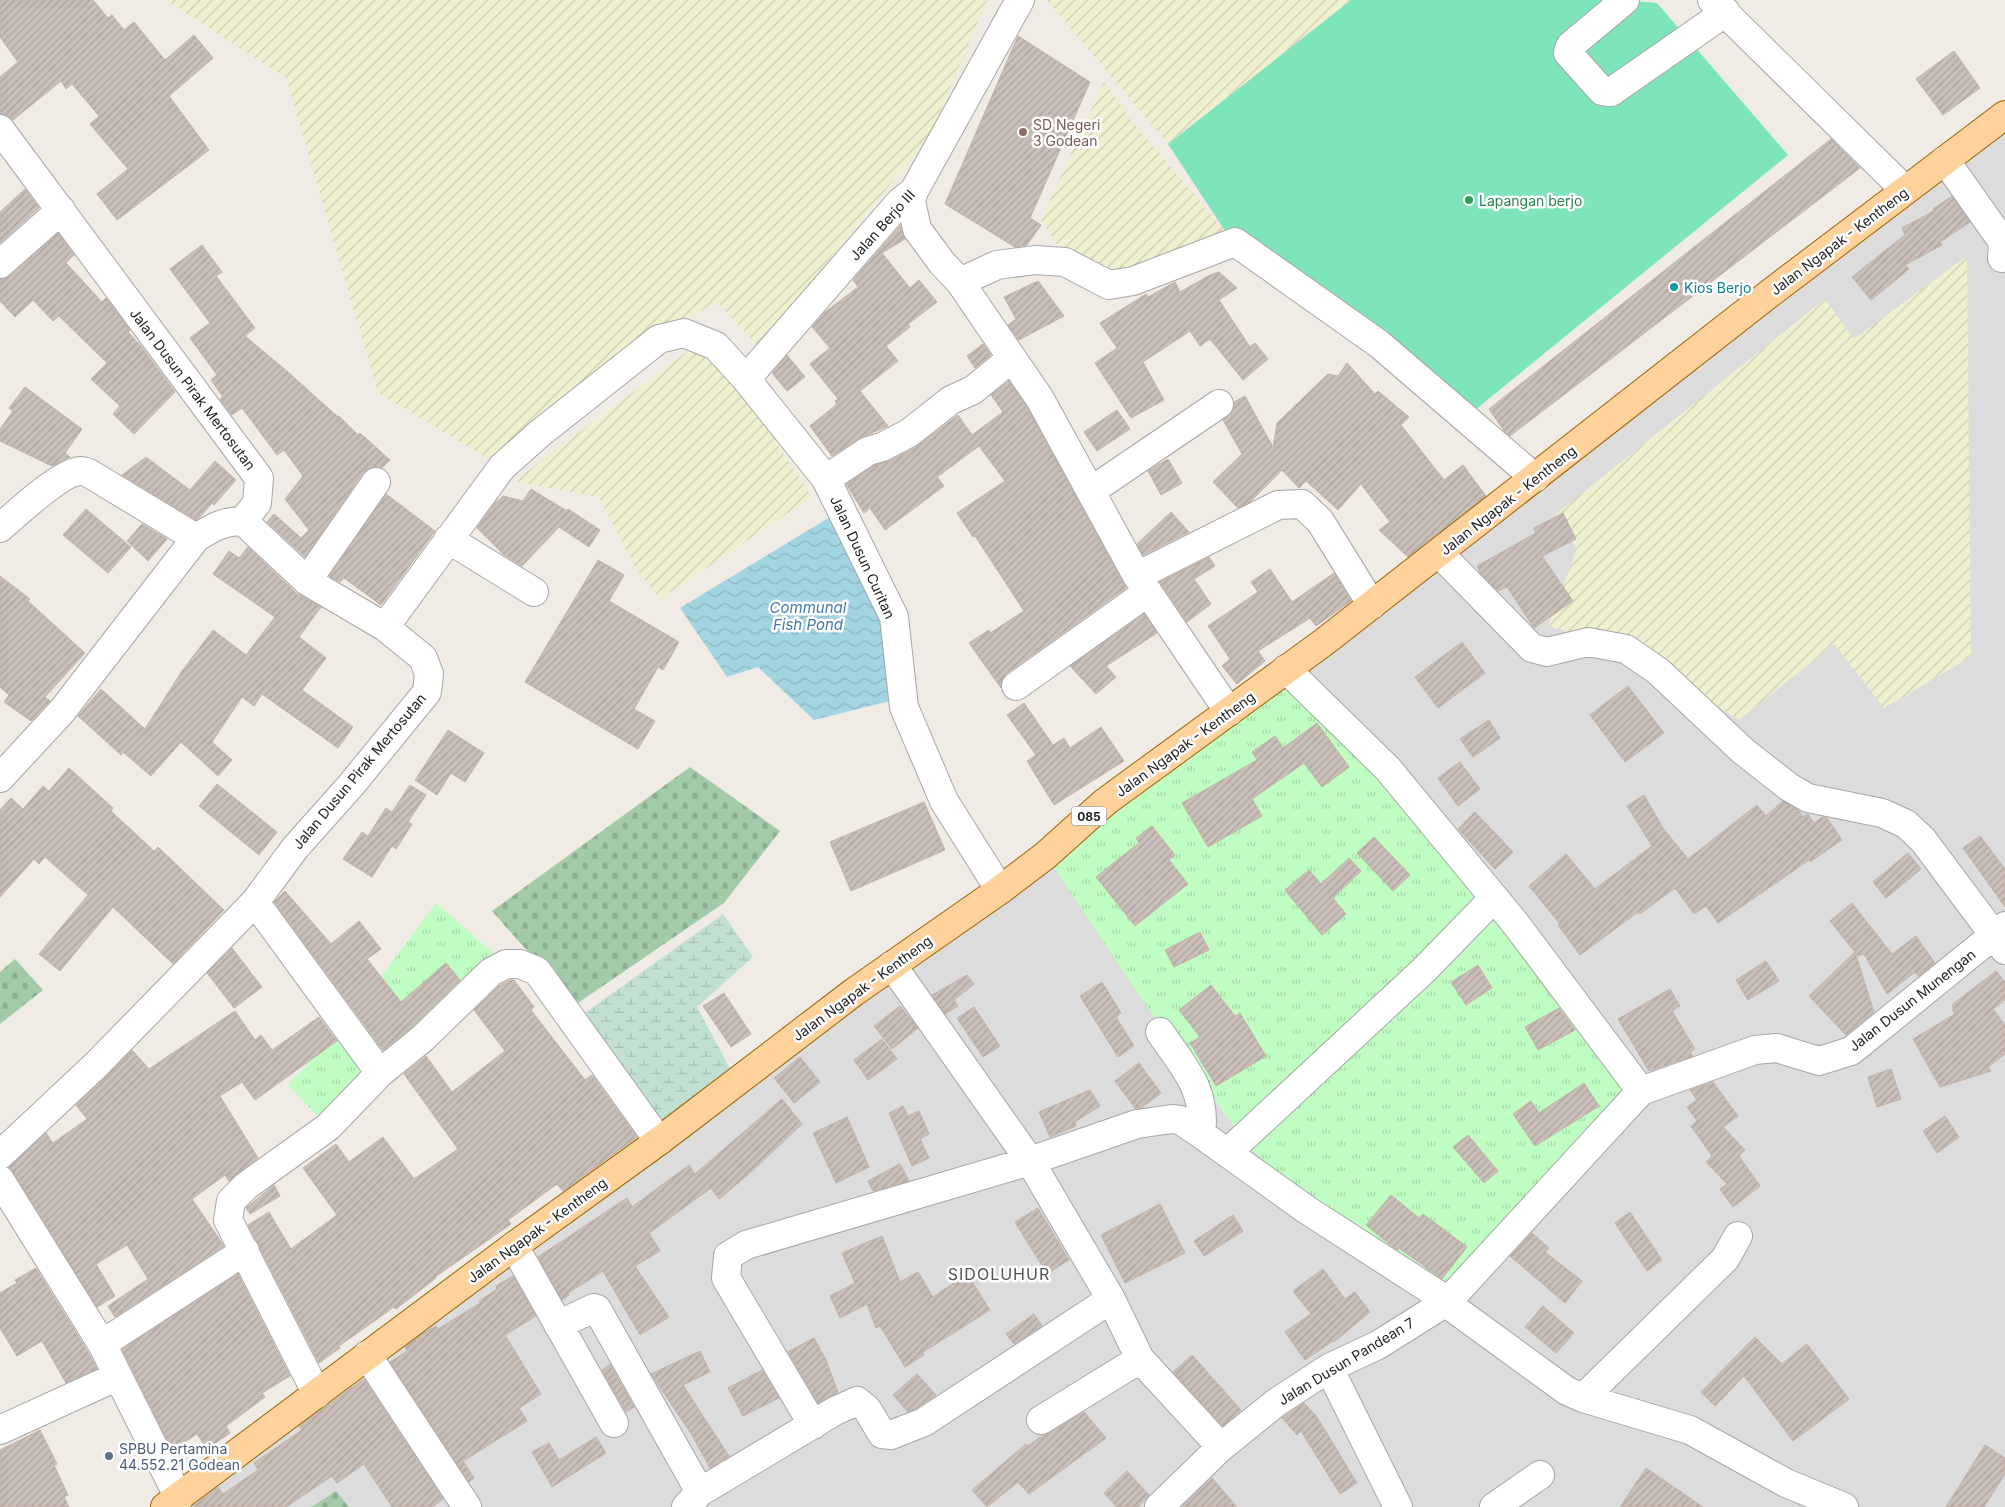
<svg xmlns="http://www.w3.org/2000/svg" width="2005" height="1507" font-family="Inter,sans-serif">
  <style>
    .residential { fill: #dddcdc }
    .farmland { fill: url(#farmland-furrows) }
    .wetland { fill: url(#wetland-marsh) }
    .cemetery { fill: url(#cemetery-stones) }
    .park { fill: url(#park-tufts) }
    .pitch { fill: #7ee4ba }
    .water { fill: url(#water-waves) }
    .building { fill: url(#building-hatch); stroke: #c3b2a6 }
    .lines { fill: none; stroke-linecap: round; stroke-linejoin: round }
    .minor-casing { stroke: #a6a6a6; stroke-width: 30 }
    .major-casing { stroke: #9a6300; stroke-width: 30 }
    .minor { stroke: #fff; stroke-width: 28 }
    .major { stroke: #ffd19b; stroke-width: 28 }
    .education-dot { fill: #8d6e63; stroke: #fff; stroke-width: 2 }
    .leisure-dot { fill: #2e9e5b; stroke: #fff; stroke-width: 2 }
    .culture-dot { fill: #0f9aa8; stroke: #fff; stroke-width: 2 }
    .service-dot { fill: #5c6f8a; stroke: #fff; stroke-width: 2 }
    .labels { text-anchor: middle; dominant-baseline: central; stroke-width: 5; stroke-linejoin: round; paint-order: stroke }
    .shield { fill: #fff; stroke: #626262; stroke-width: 1 }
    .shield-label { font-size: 12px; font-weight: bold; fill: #1f1f1f }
    .education-label { font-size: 14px; fill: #785e54; stroke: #fff; text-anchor: start }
    .leisure-label { font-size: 14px; fill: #27864d; stroke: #fff; text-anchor: start }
    .street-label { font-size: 14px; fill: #1f1f1f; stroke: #fff }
    .culture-label { font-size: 14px; fill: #0d838f; stroke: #fff; text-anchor: start }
    .service-label { font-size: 14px; fill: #4e5e75; stroke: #fff; text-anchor: start }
    .water-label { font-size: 15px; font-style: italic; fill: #427aad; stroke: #fff }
    .quarter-label { font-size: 16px; letter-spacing: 1px; fill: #525252; stroke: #fff }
  </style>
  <defs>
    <pattern id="farmland-furrows" width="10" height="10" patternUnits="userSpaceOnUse" patternTransform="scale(1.25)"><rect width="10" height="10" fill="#eff0cf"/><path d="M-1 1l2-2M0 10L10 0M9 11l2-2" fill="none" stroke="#cccdb1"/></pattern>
    <pattern id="wetland-marsh" width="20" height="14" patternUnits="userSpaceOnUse" patternTransform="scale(1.25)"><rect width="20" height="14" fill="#c1e0d1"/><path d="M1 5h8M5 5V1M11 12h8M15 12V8" fill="none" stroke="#a5c0b3"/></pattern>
    <pattern id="cemetery-stones" width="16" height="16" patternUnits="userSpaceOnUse" patternTransform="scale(1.25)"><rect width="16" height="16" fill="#a4cba9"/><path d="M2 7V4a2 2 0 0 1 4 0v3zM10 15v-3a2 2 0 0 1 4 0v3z" fill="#8dae91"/></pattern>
    <pattern id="park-tufts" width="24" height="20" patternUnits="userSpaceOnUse" patternTransform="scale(1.25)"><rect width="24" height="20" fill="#bffdc3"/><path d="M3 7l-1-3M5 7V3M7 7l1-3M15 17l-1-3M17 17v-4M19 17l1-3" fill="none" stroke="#a4d8a7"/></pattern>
    <pattern id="water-waves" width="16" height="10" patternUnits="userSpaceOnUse" patternTransform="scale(1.25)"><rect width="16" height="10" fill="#a2d4e1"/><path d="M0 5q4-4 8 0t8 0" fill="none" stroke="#8bb6c1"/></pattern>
    <pattern id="building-hatch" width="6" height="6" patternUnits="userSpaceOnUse" patternTransform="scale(1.25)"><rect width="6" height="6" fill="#c9beb8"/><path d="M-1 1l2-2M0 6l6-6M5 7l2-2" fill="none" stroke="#aca39e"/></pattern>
  </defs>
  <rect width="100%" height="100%" fill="#f0ece5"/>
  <path class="residential" d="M2005,118v1389h-1843z"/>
  <path class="farmland" d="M166,0h821l-57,136 -172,210 -42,-45 -57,38 -157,128 -124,-74 -92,-315z
    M1047,0h304l-183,144z
    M1104,81l30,43 101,118 -127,43 -42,-26 -25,-39z
    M1967,256l4,401 -87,51 -50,-64 -95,76 -113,-71 -78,-23 29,-77 -21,-35 269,-215 29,40z
    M696,345l50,52 66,100 -152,102 -24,-30 -37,-72 -85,-16z"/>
  <path class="wetland" d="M723,914l30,43 -56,50 34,63 -73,56 -76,-111z"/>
  <path class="cemetery" d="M690,767l90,64 -56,72 -149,102 -83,-94z
    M15,959l28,31 -43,34v-52z
    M336,1491l13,16h-38z"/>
  <path class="park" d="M1286,669l355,422 -188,217 -155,-116 -49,-45 -113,-156 -90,-136z
    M436,903l70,61 -178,163 -40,-42 57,-60z"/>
  <path class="pitch" d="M1351,0h272l34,3 131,152 -329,268 -224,-177 -67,-102z"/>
  <path class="water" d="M835,514l55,104 8,81 -84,21 -56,-53 -31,10 -47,-69z"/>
  <path class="building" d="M0,0h93l15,18 4,-3 12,15 10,-8 31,38 29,-25 19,23 -44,38 40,54 -92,70 -20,-26 31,-25 -38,-45 9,-8 -27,-32 -6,5 -5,-8 -48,39 -6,-5 -7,-1v-37l18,-15 -18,-25z
    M1018,36l72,46 -60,136 11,7 -14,20 -12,2 -70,-43z
    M1954,51l26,37 -37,27 -27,-36z
    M1831,139l29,29 -350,268 -6,-5 -15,-22z
    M25,189l14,19 -39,35v-31z
    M1952,196l18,26 -30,20 2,3 -37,20 4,4 -38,31 -19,-23 53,-42 -3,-7 32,-17 -1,-2z
    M900,226l5,13 -23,14 28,35 9,-8 18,22 -29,22 2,3 -24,19 12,15 -38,30 28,35 -28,12 -28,18 -22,-30 27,-22 -2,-3 3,-2 -28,-35 20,-16 -18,-21 12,-14 34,-26 -5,-7z
    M58,233l16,22 -8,8 36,39 4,-4 24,32 -2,2 13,14 34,46 -41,42 -21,-20 7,-8 -29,-27 16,-16 -48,-47 -6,5 -20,-21 -18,17 -15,-16v-22l10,-3z
    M202,245l20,27 -6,4 39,52 -10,8 43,36 50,45 1,-1 19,19 2,-2 30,27 -8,8 -5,-2 -7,2 -7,5 -58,84 -38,-35 7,-8 27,24 8,-8 -24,-31 18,-23 -19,-26 -7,5 -35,-47 -10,7 -12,-16 3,-2 -12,-17 6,-5 -27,-37 20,-15 -40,-54z
    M1219,272l18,16 -18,12 31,47 5,-4 13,16 -25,21 -33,-41 -10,7 -10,-15 -47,31 21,38 -33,18 -36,-55 22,-15 -17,-25 46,-29 2,3 27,-15 5,10 30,-17z
    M1038,281l26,35 -45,24 -11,-15 8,-6 -12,-22z
    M983,344l8,11 -16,13 -8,-12z
    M787,355l18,22 -18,14 -15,-18z
    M1347,363l28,31 3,-3 31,26 -8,8 43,55 19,-15 23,31 -78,61 -29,-27 11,-8 -29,-38 -23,26 -32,-29 -7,7 -17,-18 -32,32 -12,6 -25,-26 29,-28 -19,-34 10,-9 1,-9 11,-6 28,51 4,-24 51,-49 10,2z
    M1009,381l18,26 99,181 -119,85 -5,7 -1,8 -32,-45 20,-13 1,3 34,-22 -49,-75 -2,1 -16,-24 48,-32 -26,-35 -42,31 7,9 -59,44 -15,-22 -6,5 -18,-29 29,-19 14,-4 27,-14 42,-32 14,20 31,-23 -12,-17z
    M25,387l57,42 -17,24 5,4 -18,9 -52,-25v-12l13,-18 -4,-3z
    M1117,410l13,19 -33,22 -13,-19z
    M146,457l44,33 25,-29 21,19 -22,25 -2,-2 -12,14 -4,3 -74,-45z
    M1168,459l14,24 -21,12 -13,-24z
    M531,489l36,22 1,-2 32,21 -11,17 -30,-20 -37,39 -19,-12 -26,-26 17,-24 9,-8 20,5z
    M386,494l49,37 -54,74 -37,-27 -4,4 -11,-6z
    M86,509l45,38 -23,26 -45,-38z
    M1171,512l18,20 -46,23 -6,-11z
    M1563,513l13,26 -34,17 31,45 -39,27 -27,-41 -9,4 -17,-17 -4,-8 59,-33 -2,-5z
    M142,524l25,15 -19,22 -21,-20z
    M248,547l48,46 25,14 -22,30 27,21 -24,32 51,37 -15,21 -76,-54 -8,12 -12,-9 -30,45 20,18 -14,16 -37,-34 -30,34 -28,-24 -2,3 -43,-39 23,-27 44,40 37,-58 31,-41 33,25 29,-38 -62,-43 16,-23 10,7z
    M1209,557l6,9 -21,13 17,25 -24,18 -27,-40z
    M598,560l26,15 -15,26 70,41 -16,28 -5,-3 -24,42 21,12 -17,28 -113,-67z
    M1270,569l22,33 42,-29 17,28 -35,25 -6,-8 -52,33 7,10 -28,23 -15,-18 8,-7 -22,-33 50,-34 -7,-10z
    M0,576l30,23 -2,2 57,52 -40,44 5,4 -19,20 -27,-19 5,-7 -9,-8z
    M1144,614l13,19 -51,33 10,11 -20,17 -26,-28z
    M1462,642l23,31 -47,35 -23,-31z
    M1628,686l36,47 -39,29 -35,-47z
    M1024,703l29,42 11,-7 6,10 31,-21 23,34 -70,44 -27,-44 9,-6 -29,-40z
    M1489,720l11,18 -27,19 -13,-18z
    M1317,723l32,44 -27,20 -18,-24 -52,36 10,17 -54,31 -26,-44 75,-43 -5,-8 23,-16 8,12z
    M448,730l36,23 -19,29 -14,-9 -14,22 -22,-15z
    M1460,762l20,27 -22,17 -20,-28z
    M69,768l44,40 -2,3 43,40 4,-4 66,63 -51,54 -60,-57 -53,64 -21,-17 49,-59 -43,-38 -6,7 -5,-5 -34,38v-87l11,-12 12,11 20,-23 6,5z
    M217,784l60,48 -18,23 -60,-49z
    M410,785l16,10 -18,27 4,2 -16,25 -4,-3 -20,31 -29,-18 19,-27 6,4 18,-28 6,4z
    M1644,795l19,33 25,31 69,-54 9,11 17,-15 15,9 5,7 5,-3 6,9 8,-6 5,1 15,22 -32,22 -1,-2 -91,63 -12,-17 -12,8 -19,-26 -35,26 -2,-2 -58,43 -22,-30 2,-1 -31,-38 37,-32 29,35 57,-43 -25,-40z
    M924,802l21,48 -94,41 -21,-49z
    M1475,812l38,40 -18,17 -37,-40z
    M1152,826l23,29 -6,5 19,24 -53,42 -39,-49 43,-34 -3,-5z
    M1980,836l25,33v38l-42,-59z
    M1374,837l36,38 -17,16 -36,-38z
    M1908,853l13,16 -35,29 -13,-16z
    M1349,858l12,13 -28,27 13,16 -24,21 -37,-45 24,-20 12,14z
    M285,891l46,53 28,-23 22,28 -14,10 34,43 45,-39 14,17 -47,46 -30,24 -109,-148z
    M1852,903l40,51 24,-18 19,27 -17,13 -3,-4 -28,22 -23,-40 -6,2 -28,-35z
    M1200,932l9,18 -35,17 -9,-17z
    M232,948l30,39 -28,21 -27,-35z
    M1855,952l19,60 -28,23 -37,-39z
    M1766,961l13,20 -31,19 -12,-20z
    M1478,965l14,23 -26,17 -15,-23z
    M1996,971l9,11v18l-12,9 12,16v29l-17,13 3,4 -51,16 -27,-48 42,-25 -2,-3v-7z
    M967,975l7,9 -20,16 4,6 -13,8 -13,-19z
    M510,980h4l20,27 -3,3 54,70 7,-5 45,62 -74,54 -6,-7 -49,36 3,4 -76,53 1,1 -40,31 -2,-2 -55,39 1,2 -21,15 -71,-138 21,-13 22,37 46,-34 -34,-47 33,-24 13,18 34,-25 31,42 44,-30 -54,-75 22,-18 26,36 53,-41 -31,-41 25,-24z
    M1102,982l19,31 -5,4 18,29 -16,11 -38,-61z
    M1211,985l24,31 5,-3 26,43 -50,30 -26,-43 10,-6 -21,-27z
    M1670,989l10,17 -8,5 23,38 -5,3 3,4 -44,15 -31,-52z
    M724,993l27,41 -20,13 -28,-41z
    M900,1006l18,22 -26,21 -18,-23z
    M974,1007l26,39 -17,11 -26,-39z
    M1559,1008l16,22 -37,20 -13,-23z
    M235,1011l20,29 6,-5 11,15 47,-33 18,24 -82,59 -13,-18 -22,14 38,62 -29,23 -4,-6 -33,24 32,47 -109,71 -7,-11 40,-27 -21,-34 -31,19 19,32 -18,11 -84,-135 -4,-5 37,-34 7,10 34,-24 -11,-14 56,-55 17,19z
    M882,1039l15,20 -29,21 -14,-20z
    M800,1057l20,25 -26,21 -20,-25z
    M1139,1063l22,30 -20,15h-6l-20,-27z
    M1891,1069l10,30 -24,8 -9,-30z
    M1713,1082l25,34 -15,11 22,23 -6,6 21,30 -27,21 -13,-18 7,-5 -21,-22 6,-6 -21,-30 6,-5 -10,-14 10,-7 -7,-10z
    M1584,1083l15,23 -64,40 -22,-32 18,-13 8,12z
    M1090,1090l10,16 -25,16 1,4 -26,11 -11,-25z
    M782,1099l20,25 -52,49 -31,26 -8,-11 -62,45 11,18 -25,15 34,51 -29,18 -37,-64 -35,22 1,2 -7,5 -24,-43 89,-59 5,9 57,-42 6,9z
    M903,1106l5,10 11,-5 10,23 -9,5 9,19 -17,8 -23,-53z
    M1945,1116l14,21 -22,16 -14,-22z
    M847,1117l22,50 -33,16 -23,-50z
    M1468,1135l30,36 -14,12 -31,-36z
    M900,1164l9,17 -36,10 -5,-10z
    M274,1185l6,11 -30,18 -4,-6z
    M1391,1195l28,23 4,-4 44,33 -25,32 -43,-31 -1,2 -4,-2 -28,-23z
    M1160,1204l25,49 -60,30 -24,-48z
    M1038,1208l31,52 -22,14 -32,-52z
    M1630,1212l32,48 -15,11 -32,-48z
    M1233,1215l10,16 -39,25 -10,-15z
    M1532,1233l17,15 -4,4 37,29 -17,22 -55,-47z
    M882,1236l18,46 18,-10 15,25 34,-23 23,36 -67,42 1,3 -19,12 -25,-41 -4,2 -9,-24 -27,14 -10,-22 25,-13 -13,-30z
    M36,1268l52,84 9,17 -31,14 -24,-42 -25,15 -17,-28v-35l17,-10 -2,-3z
    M1323,1269l22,30 10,-7 15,20 -36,30 -1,-1 -28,19 -20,-28 26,-18 -18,-23z
    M238,1274l52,102 -28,17 3,4 -39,29 4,7 -23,16 -10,-15 -25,16 -50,-101z
    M513,1276l23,40 -31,19 36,59 -22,14 8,13 -64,40 11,17 -5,4 -79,-120 17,-11 -2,-4 17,-13 14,-8 2,3 42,-26 -1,-2 18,-12 -1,-3z
    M1543,1306l31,27 -18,20 -31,-26z
    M1034,1314l8,12 -28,18 -8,-10z
    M1755,1337l27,27 25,-20 42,55 -56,42 -49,-65 -29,30 -14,-14z
    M814,1338l12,22 12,32 -20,11 -30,-51z
    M700,1351l10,21 -27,13 46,71 -19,12 -18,-33 -41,-61z
    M1192,1355l49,55 -18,16 -50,-54z
    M610,1364l24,43 -8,5 -24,-42z
    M762,1370l17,28 -36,18 -15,-28z
    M917,1374l19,21 -19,13 -9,4 -15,-17z
    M364,1379l79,120 -11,8h-40l-28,-43 -27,19 -5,-7 -46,31h-94l26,-20 5,7 35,-24 -4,-7 48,-33 -3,-4z
    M1304,1403l13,14 40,66 -17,11 -39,-63 -4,4 -15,-17z
    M1084,1412l22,26 -77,56 -11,-12 -31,25 -15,-17 54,-46 2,2 15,-11 6,-2z
    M40,1430l17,34 -3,1 14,30 -4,2 5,10h-69v-57z
    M596,1437l10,16 -54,34 -20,-35 17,-9 10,17z
    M1985,1445l20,13v16l-21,33h-38z
    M1646,1468l57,39h-83z
    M1127,1471l22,24 -11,12h-21l-13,-14z
    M1212,1478l25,29h-56z"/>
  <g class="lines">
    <defs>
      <path id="minor" d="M1625,0l-55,46 -2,7 34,38 9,1 115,-80
        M1712,0l193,190
        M0,129l259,349 -2,25 -14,18 64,60 78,46 38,31 6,16 -2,18 -75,92 -57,64 -40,54 125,171 43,-35 68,-66 15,-8h14l17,7 122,170
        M1945,160l55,78 3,6 -1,14
        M914,191l-3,10 6,28 25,34 18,19 80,117 97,177 92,136
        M0,264l61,-54
        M960,282l37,-17 38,-5 30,2 44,23 24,-4 102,-39 144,102 156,134
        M746,379l154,-177 14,-11 106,-191
        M826,479l42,-28 14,-4 27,-14 42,-33 22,-10 39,-32
        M1091,491l128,-87
        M0,528c16,-14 62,-57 81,-57 4,0 8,2 11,4l104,63
        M448,539l86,53
        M1439,553l93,95 15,4 41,-10 38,7 32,22 85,80 46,36 19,11 74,15 24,11 17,16 82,110
        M1137,576l141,-71 24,-1 18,17 52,84
        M307,581l69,-99
        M385,627l117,-160 37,-33 120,-95 25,-6 32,13 30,33 80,100 68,138 10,90 40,94 56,89
        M1286,669l102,100 127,154 126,168
        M1016,686l132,-94
        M0,778l62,-67 134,-173c16,-10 27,-17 47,-17
        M892,965l138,196 81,138 29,60 81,88
        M1160,1032c24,36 47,57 41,102
        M1227,1153l198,-184 69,-71
        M0,1155l96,-90 159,-163
        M0,1180l102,164 77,154
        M514,1246l100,177
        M558,1325l36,-17 3,1 103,183
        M102,1344l143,-93
        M367,1355l100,152
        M1329,1368l69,139
        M317,1394l-89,-174 3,-19 15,-15 82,-59 52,-54
        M1583,1398l142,-139 13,-23
        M1041,1420l99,-61
        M813,1425l-87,-147 2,-22 18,-11 284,-84 107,-37 35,-5 8,1 21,14 106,76 141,91 5,7 114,83 16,7 107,32 96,53 58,24
        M0,1430l118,-54
        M686,1507l14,-15 135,-81 22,-10 10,8 15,25 9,1 33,-13 187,-123
        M1159,1507l62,-60 56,-45 52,-34 49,-23 70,-44 193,-210 114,-41 22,-2 42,13 32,-10 154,-125
        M1494,1507l46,-32"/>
      <path id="major" d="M165,1507l349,-261 145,-105 195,-149 146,-102 46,-35 59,-53 219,-160 445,-348 236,-179"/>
    </defs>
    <use href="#minor" class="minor-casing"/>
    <use href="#major" class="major-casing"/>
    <use href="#minor" class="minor"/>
    <use href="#major" class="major"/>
  </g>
  <circle class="education-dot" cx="1023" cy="132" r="5"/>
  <circle class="leisure-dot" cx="1469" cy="200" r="5"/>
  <circle class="culture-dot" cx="1674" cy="287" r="5"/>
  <circle class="service-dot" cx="109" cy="1456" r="5"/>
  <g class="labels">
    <rect class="shield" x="1071.5" y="806.5" width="35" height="19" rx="4"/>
    <g class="shield-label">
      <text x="1089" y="816">085</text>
    </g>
    <g class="education-label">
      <text x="1033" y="124">SD Negeri<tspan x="1033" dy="16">3 Godean</tspan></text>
    </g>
    <g class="leisure-label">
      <text x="1479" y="200">Lapangan berjo</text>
    </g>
    <g class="street-label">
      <text transform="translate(882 225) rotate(-48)">Jalan Berjo III</text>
      <text transform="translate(1839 241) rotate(-37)">Jalan Ngapak - Kentheng</text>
      <text transform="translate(193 389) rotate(53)">Jalan Dusun Pirak Mertosutan</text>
      <text transform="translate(1508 500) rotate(-38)">Jalan Ngapak - Kentheng</text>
      <text transform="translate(863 557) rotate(65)">Jalan Dusun Curitan</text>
      <text transform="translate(1185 744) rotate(-36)">Jalan Ngapak - Kentheng</text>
      <text transform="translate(359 771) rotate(-50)">Jalan Dusun Pirak Mertosutan</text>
      <text transform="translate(862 988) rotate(-36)">Jalan Ngapak - Kentheng</text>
      <text transform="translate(1912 1000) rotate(-38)">Jalan Dusun Munengan</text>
      <text transform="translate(537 1230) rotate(-36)">Jalan Ngapak - Kentheng</text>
      <text transform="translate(1346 1361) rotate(-31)">Jalan Dusun Pandean 7</text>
    </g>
    <g class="culture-label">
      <text x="1684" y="287">Kios Berjo</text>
    </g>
    <g class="service-label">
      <text x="119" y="1448">SPBU Pertamina<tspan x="119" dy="16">44.552.21 Godean</tspan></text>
    </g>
    <g class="water-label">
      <text x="808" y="607">Communal<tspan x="808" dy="17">Fish Pond</tspan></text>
    </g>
    <g class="quarter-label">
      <text x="999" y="1274">SIDOLUHUR</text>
    </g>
  </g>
</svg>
